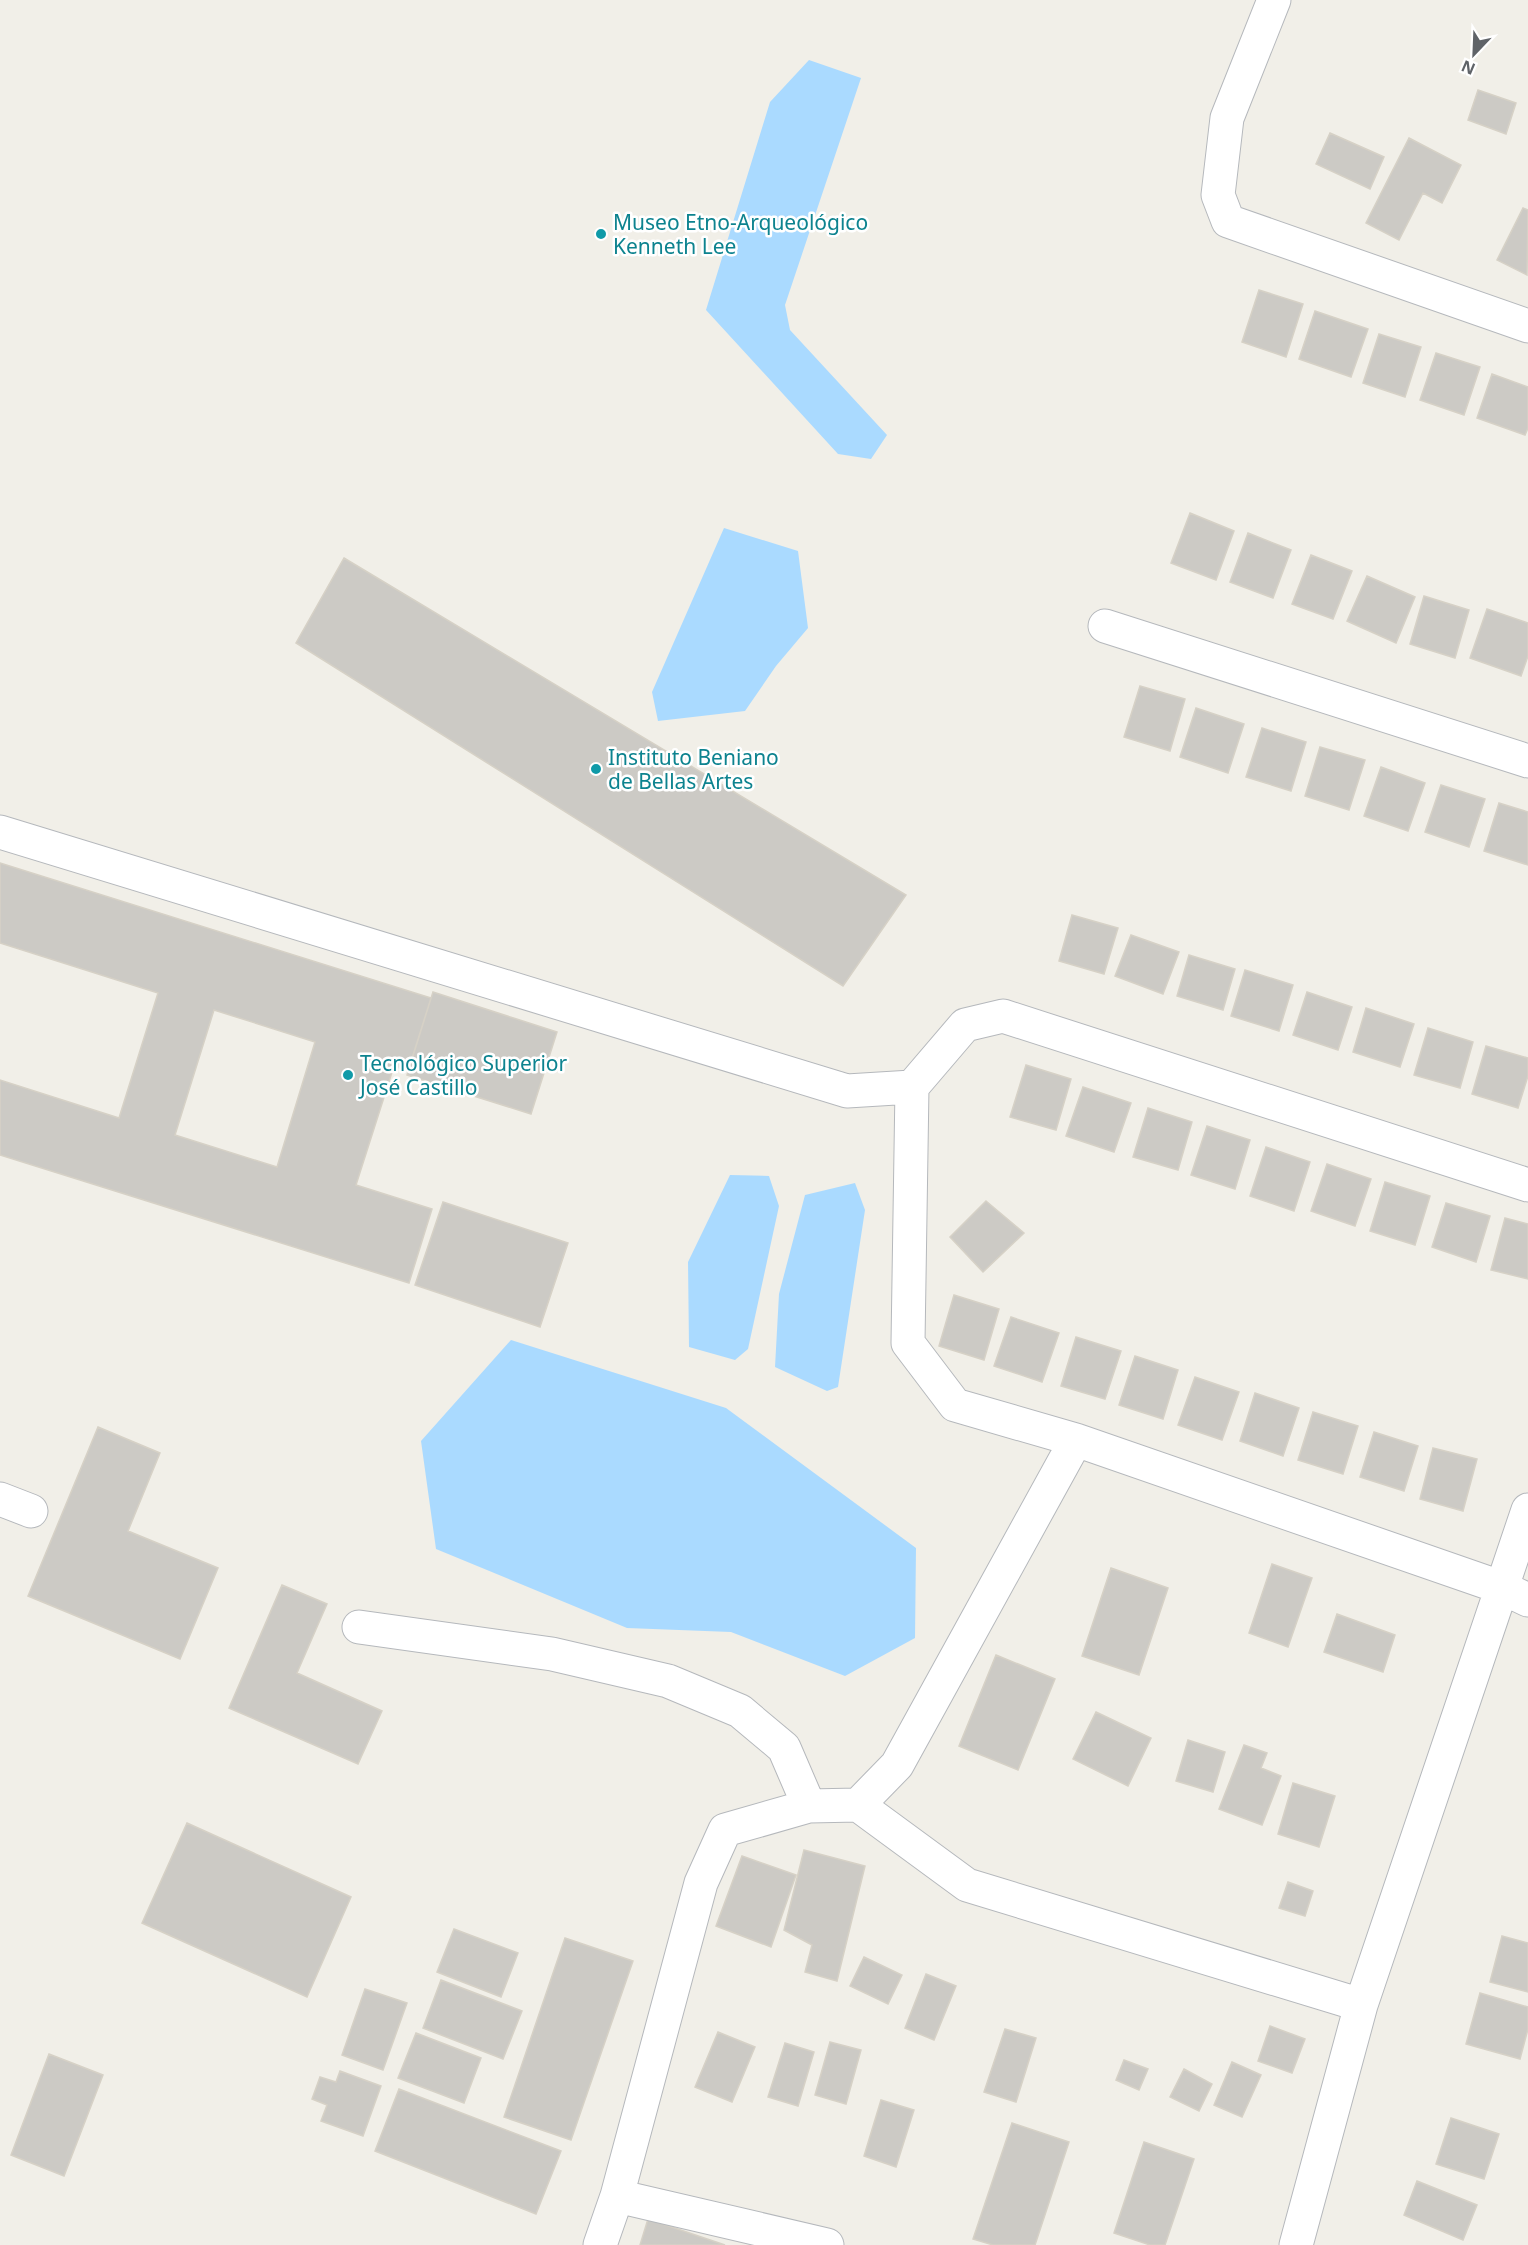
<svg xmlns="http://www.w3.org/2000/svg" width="1528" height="2245" font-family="'Noto Sans',sans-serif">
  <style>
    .water { fill: #aadaff }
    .building { fill: #cccac5; stroke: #d6d1c6; stroke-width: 1.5; fill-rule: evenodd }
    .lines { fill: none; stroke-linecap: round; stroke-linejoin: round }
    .minor-casing { stroke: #b5b8bc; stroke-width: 35 }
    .minor { stroke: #fff; stroke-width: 33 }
    .culture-dot { fill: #0f9aa8; stroke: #fff; stroke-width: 2 }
    .labels { text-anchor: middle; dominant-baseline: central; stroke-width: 5; stroke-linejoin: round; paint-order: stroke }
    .culture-label { font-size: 21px; fill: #0d838f; stroke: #fff; text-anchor: start }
  </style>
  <rect width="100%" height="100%" fill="#f1efe8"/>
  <path class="water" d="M809,60l52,18 -76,227 5,25 97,105 -16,24 -33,-5 -132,-144 64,-208z
    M724,528l74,23 10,77 -32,38 -31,45 -87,10 -6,-29z
    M730,1175l39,1 10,30 -31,143 -13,11 -46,-13 -1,-85z
    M855,1183l10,27 -27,177 -11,4 -52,-24 4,-73 26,-99z
    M511,1340l215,68 190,140 -1,90 -70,38 -114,-44 -104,-4 -191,-79 -15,-108z"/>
  <path class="building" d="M1478,90l38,13 -10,31 -38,-14z
    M1330,133l54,24 -14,32 -54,-25z
    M1409,138l52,27 -19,38 -19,-10 -24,47 -33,-17z
    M1523,208l5,2 -1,65 -30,-15z
    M1259,290l44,14 -17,53 -44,-15z
    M1315,311l53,18 -17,48 -52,-18z
    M1379,334l42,13 -16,50 -42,-14z
    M1436,353l44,14 -16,48 -44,-15z
    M1492,374l36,13v41l-3,7 -48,-17z
    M1190,513l44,18 -18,49 -45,-17z
    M1248,533l43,17 -18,48 -43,-16z
    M1311,555l41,16 -19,48 -41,-15z
    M344,558l562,337 -63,91 -547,-343z
    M1367,576l48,21 -19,46 -49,-22z
    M1424,596l45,14 -14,48 -45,-14z
    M1487,609l41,14v33l-7,20 -51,-18z
    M1140,686l45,13 -15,52 -46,-14z
    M1196,708l48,16 -16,49 -48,-16z
    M1262,728l44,14 -15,49 -45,-14z
    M1320,747l45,13 -16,50 -44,-14z
    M1381,767l44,16 -17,48 -44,-15z
    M1441,785l44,14 -16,48 -44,-15z
    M1499,803l29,9v53l-44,-14z
    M0,863l431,135 -23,73 -14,-5 -38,119 76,24 -23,74 -409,-128v-75l119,38 39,-125 -158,-50zM214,1010l101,32 -38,125 -102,-32z
    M1072,915l46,13 -14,46 -45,-13z
    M1131,935l48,17 -16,42 -48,-18z
    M1189,955l46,14 -12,41 -46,-14z
    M1245,970l48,15 -14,46 -48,-15z
    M433,992l124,40 -26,82 -124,-39z
    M1307,992l45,15 -14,43 -45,-15z
    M1366,1008l48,16 -14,43 -47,-15z
    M1428,1028l45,14 -13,46 -46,-13z
    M1486,1046l42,12v18l-10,32 -46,-14z
    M1026,1065l45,14 -15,51 -46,-13z
    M1083,1087l48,16 -17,49 -48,-16z
    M1148,1108l44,14 -14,48 -45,-13z
    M1207,1126l43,14 -15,49 -44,-14z
    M1266,1147l44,15 -16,49 -44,-15z
    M1327,1164l44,15 -16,47 -44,-15z
    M1385,1182l45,14 -15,49 -45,-14z
    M986,1201l38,32 -41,39 -33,-35z
    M443,1202l125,41 -28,84 -125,-42z
    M1446,1203l44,13 -14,46 -44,-15z
    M1505,1218l23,6v55l-37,-9z
    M954,1295l45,14 -15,51 -45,-14z
    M1011,1317l48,16 -17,49 -48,-16z
    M1076,1337l45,14 -16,48 -44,-13z
    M1135,1356l43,14 -15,49 -44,-14z
    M1195,1377l44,15 -17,48 -44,-15z
    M1255,1393l44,15 -16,48 -43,-15z
    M1313,1412l45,14 -15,48 -45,-14z
    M98,1427l62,26 -32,78 90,37 -38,91 -152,-63z
    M1374,1432l44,14 -14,45 -44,-14z
    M1433,1448l44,11 -14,52 -43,-12z
    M1272,1564l40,14 -24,69 -39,-14z
    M1111,1568l57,20 -29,87 -57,-19z
    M282,1585l45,19 -30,69 85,38 -24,53 -129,-56z
    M1337,1614l58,21 -12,37 -59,-20z
    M996,1655l59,24 -37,91 -59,-24z
    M1096,1712l55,26 -23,48 -55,-27z
    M1188,1740l37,12 -12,40 -37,-11z
    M1244,1745l23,8 -6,15 20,8 -19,49 -43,-16z
    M1293,1783l42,13 -16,51 -41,-13z
    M187,1823l164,74 -44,100 -165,-74z
    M804,1850l61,16 -28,115 -32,-9 7,-27 -28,-15z
    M742,1856l54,19 -25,72 -55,-21z
    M1288,1882l25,9 -8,25 -26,-8z
    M454,1929l64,24 -17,44 -64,-25z
    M1502,1936l26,7v49l-38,-10z
    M565,1938l68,23 -62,179 -67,-23z
    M864,1957l38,18 -14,29 -38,-18z
    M926,1974l30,12 -22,54 -29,-12z
    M441,1980l81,31 -19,48 -80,-31z
    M365,1989l42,14 -24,67 -41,-15z
    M1480,1993l48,14v22l-8,30 -54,-15z
    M1270,2026l35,13 -13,34 -34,-12z
    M1005,2029l31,9 -20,64 -32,-10z
    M718,2032l37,15 -23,55 -37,-15z
    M416,2033l65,25 -17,45 -66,-25z
    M830,2042l31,8 -15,54 -31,-9z
    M785,2043l29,9 -16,54 -30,-9z
    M49,2054l54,21 -39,101 -53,-21z
    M1124,2060l24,9 -9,21 -23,-10z
    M1232,2062l29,13 -19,42 -28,-12z
    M1184,2069l28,15 -13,27 -29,-14z
    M340,2071l41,15 -18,50 -42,-15 6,-16 -15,-6 8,-22 16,5z
    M399,2089l162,62 -25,63 -161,-63z
    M881,2100l33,10 -18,57 -32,-11z
    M1451,2118l48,16 -15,45 -48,-15z
    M1012,2123l57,19 -34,103h-42l-20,-6z
    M1144,2142l50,17 -29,86h-15l-36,-12z
    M1417,2181l60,24 -14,35 -59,-25z
    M648,2219l77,26h-85z"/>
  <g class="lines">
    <defs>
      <path id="minor" d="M1274,0l-47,118 -9,77 10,26 300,105
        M1105,626l423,135
        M0,832l847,259 65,-4
        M1076,1440l427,148 25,12
        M0,1499l31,12
        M359,1627l193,27 116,27 72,30 44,37 25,58
        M858,1805l109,80 394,120
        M617,2196l210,49
        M600,2245l17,-49 84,-313 24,-53 84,-24 49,-1 39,-40 179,-325 -121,-35 -47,-62 4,-256 53,-62 38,-9 525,169
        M1296,2245l65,-240 167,-495"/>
    </defs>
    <use href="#minor" class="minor-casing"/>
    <use href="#minor" class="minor"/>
  </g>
  <g class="culture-dot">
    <circle cx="601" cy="234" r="6"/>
    <circle cx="596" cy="769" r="6"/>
    <circle cx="348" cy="1075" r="6"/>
  </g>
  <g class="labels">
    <g class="culture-label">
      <text x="613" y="222">Museo Etno-Arqueológico<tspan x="613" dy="24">Kenneth Lee</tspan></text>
      <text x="608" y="757">Instituto Beniano<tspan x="608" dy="24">de Bellas Artes</tspan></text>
      <text x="360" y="1063">Tecnológico Superior<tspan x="360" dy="24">José Castillo</tspan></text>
    </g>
  </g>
  <g transform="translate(1474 54) rotate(203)" stroke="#ffffff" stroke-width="4.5" paint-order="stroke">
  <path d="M0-4.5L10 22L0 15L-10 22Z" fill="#5f6368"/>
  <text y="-9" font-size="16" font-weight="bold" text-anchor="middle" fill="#5f6368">N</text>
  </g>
</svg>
